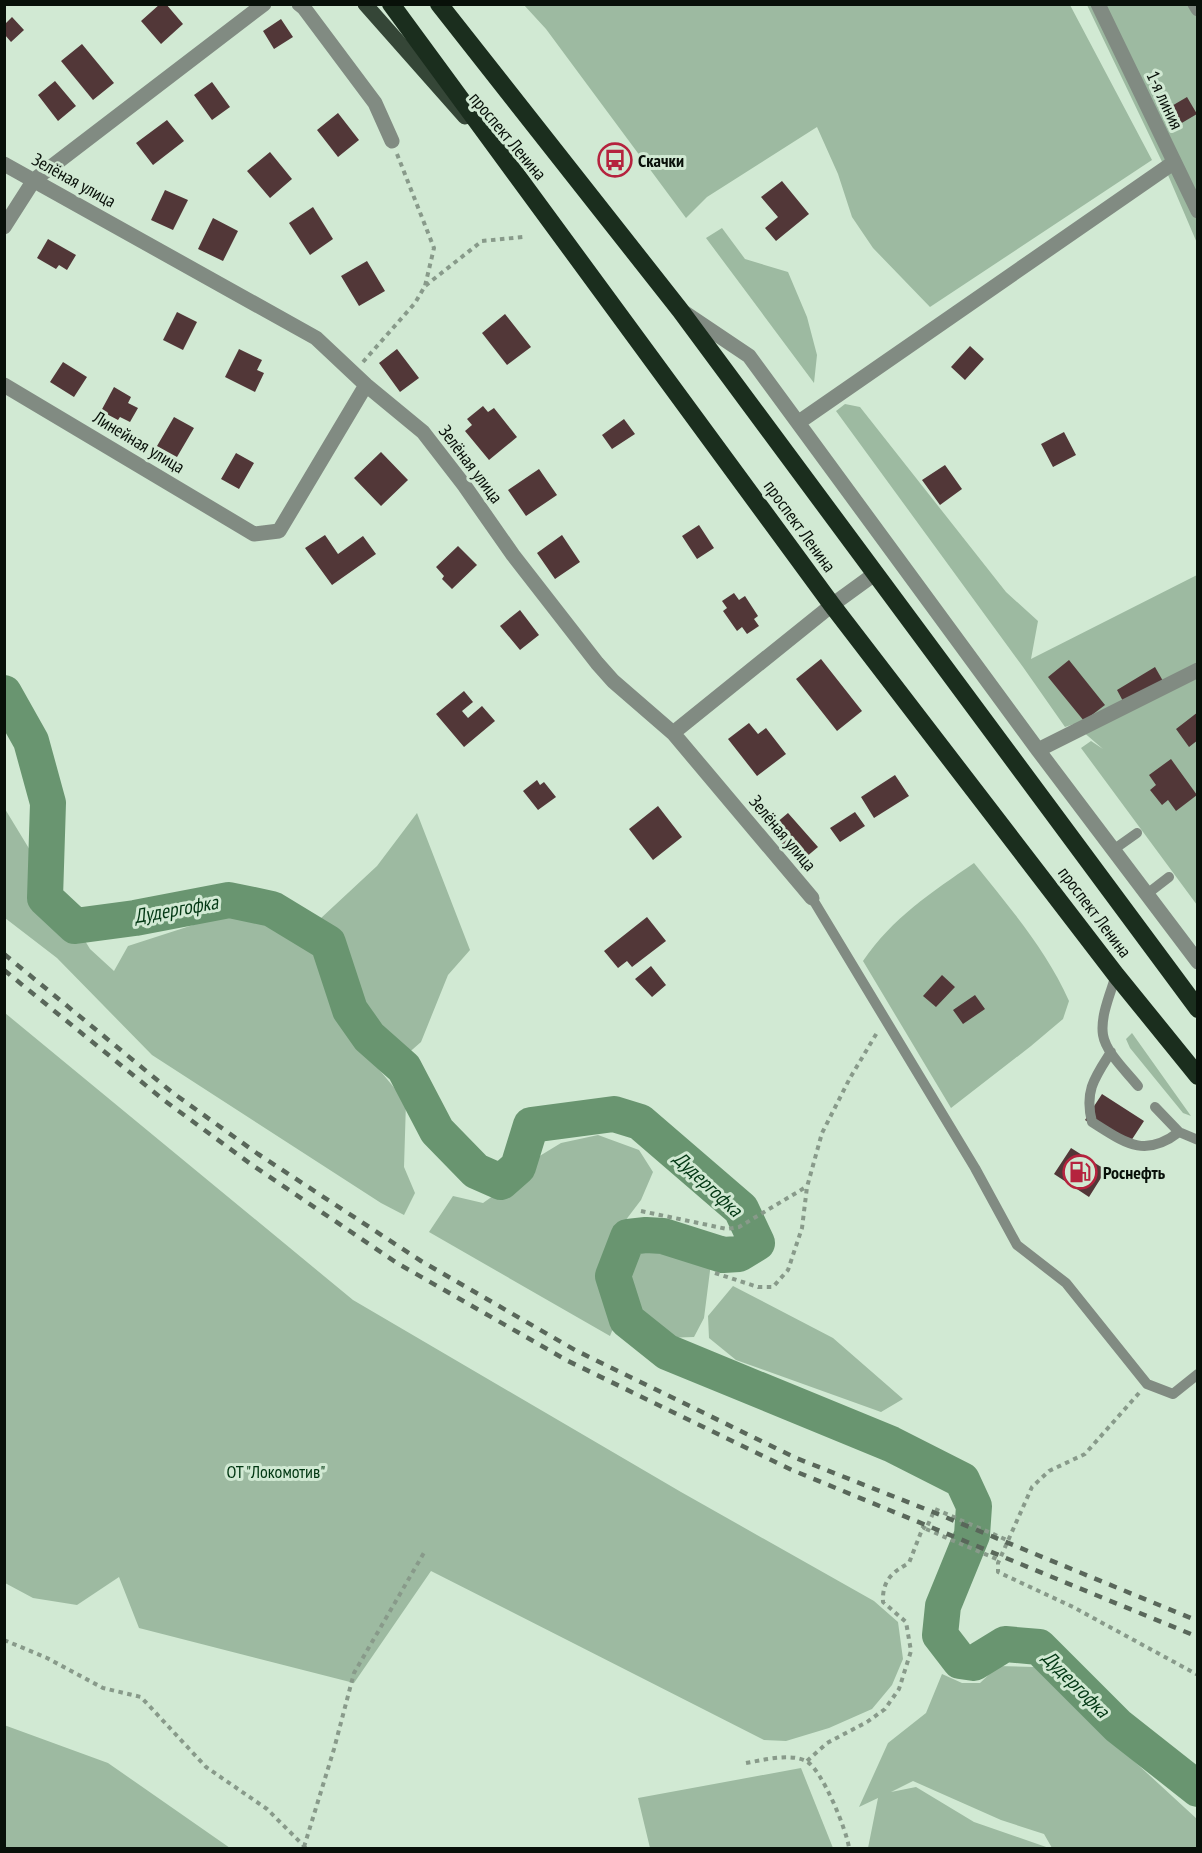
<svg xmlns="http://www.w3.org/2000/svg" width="1202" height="1853" font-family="'PT Sans Narrow',sans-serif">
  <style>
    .green { fill: #9dbaa1 }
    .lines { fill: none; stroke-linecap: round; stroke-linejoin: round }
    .river { stroke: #699570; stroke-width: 36 }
    .building { fill: #523738 }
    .path { stroke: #889a8a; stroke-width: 4; stroke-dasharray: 4.5 4.5; stroke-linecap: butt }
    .lane { stroke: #818b82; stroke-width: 10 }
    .street { stroke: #818b82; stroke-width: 15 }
    .primary { stroke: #354637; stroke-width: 15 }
    .highway { stroke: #1b2e1e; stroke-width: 18 }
    .rail { stroke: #59675a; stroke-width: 4.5; stroke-dasharray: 8 8; stroke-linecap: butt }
    .labels { text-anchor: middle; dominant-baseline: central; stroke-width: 6; stroke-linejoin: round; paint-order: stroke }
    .street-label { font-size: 18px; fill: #081009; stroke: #d1e9d3 }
    .poi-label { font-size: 18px; font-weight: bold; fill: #081009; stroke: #d1e9d3; text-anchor: start }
    .park-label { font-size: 18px; fill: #003611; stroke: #d1e9d3 }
    .water-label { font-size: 20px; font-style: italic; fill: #033814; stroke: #d1e9d3 }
  </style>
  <rect width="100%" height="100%" fill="#d1e9d3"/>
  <path class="green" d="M524,5h546l82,155 -222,147 -57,-59 -21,-31 -14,-43 -21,-47 -110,70 -21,21 -140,-189z
    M1087,5h110v238l-32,-75z
    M722,228l23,31 43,13 19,45 10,38 -3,28 -108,-145z
    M845,404l15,3 146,185 32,29 -7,38 166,-84v330l-116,-157 10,-7 12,8 -29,-25 -9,3 -42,-60 -187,-256z
    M5,809l85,140 24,22 14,-25 96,-31h32l61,41 11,36 14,28 16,24 48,58 -2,65 11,26 -11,22 -23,-12 -229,-148 -95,-97 -52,-40z
    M417,813l53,137 -22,25 -27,67 -16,14 -34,-27 -16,-28 -21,-61 -14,-21 57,-53z
    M974,863c35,44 72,86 95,138l-6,18 -32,27 -80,62 -88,-147c29,-43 69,-69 111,-98z
    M5,1013l348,287 328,192 193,109 24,21 5,37 -11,26 -20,24 -43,19 -43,13 -22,-1 -333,-169 -77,112 -215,-55 -20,-51 -42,28 -44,-7 -28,-15z
    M1132,1033l59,83 -8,-3 -53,-65 -4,-9z
    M598,1135l41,15 14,22 -12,28 -19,25 -17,33v24l11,39 -6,15 -181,-104 24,-36 30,7 30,-21 25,-25 23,-14z
    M657,1246l29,7 25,10 -7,55 -10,19 -31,1 -19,-14 -15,-26 -4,-29 8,-18z
    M733,1286l100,52 70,61 -22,13 -145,-52 -27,-22 -1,-22z
    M998,1666l36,1 16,12 48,49 99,91v29h-145l-8,-14 -43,-14 -88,-39 -22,11 25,-5 58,35 75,26h-181l10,-50 -19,9 29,-64 38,-30 16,-39 20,9h18z
    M4,1725l104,38 122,85h-225z
    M801,1768l32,80h-183l-12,-50z"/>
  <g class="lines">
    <path class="river" d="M4,693l27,48 17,62 -3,95 30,28 60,-8 94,-18 43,9 56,34 22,67 19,27 35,31 33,63 39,40 25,11 17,-15 13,-42 83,-11 26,8 101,87 16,34 -18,11 -16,1 -60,-19 -17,-1 -18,2 -15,39 14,44 40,32 224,92 71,36 12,26 -2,29 -29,71 -3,29 20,26 14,2 31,-19 34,3 79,79 80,63"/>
  </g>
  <path class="building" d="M160,4h6l17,20 -22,20 -20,-23z
    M12,17l12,13 -13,12 -6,-7v-11z
    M281,19l12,18 -19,12 -11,-18z
    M82,44l32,39 -21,17 -32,-39z
    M55,81l21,25 -18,15 -20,-26z
    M212,82l18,25 -18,13 -18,-25z
    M1187,97l10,17 -17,10 -10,-17z
    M338,113l21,27 -21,17 -21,-27z
    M167,120l17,21 -31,24 -17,-22z
    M270,152l22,27 -22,19 -23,-27z
    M782,181l27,33 -33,27 -11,-13 13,-11 -17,-20z
    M165,190l23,10 -15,30 -22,-10z
    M313,207l20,32 -23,16 -21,-32z
    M213,218l25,13 -15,30 -25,-12z
    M48,239l28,16 -9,15 -8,-5 -3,4 -19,-11z
    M367,261l18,30 -26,15 -18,-30z
    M177,312l20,10 -14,28 -20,-10z
    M505,314l26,33 -24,18 -25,-32z
    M970,346l14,13 -19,21 -14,-13z
    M239,349l23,11 -5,10 7,3 -9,19 -30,-15z
    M397,349l22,29 -19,14 -21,-29z
    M63,362l24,15 -13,20 -24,-15z
    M114,387l17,10 -3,6 10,5 -8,14 -10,-5 -2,3 -17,-9z
    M483,406l5,6 6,-4 23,29 -28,23 -24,-29 7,-6 -5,-6z
    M174,417l20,11 -17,29 -20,-11z
    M624,419l11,15 -23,15 -10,-14z
    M1064,432l12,23 -23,12 -12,-23z
    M381,452l27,28 -27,26 -27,-28z
    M236,453l18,10 -15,26 -18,-10z
    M945,465l17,24 -22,16 -18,-25z
    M539,469l18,26 -31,21 -18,-26z
    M699,525l15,23 -17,11 -15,-23z
    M325,535l13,19 25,-18 13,18 -44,31 -27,-37z
    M562,535l18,27 -25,17 -18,-26z
    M458,546l19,19 -25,24 -10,-10 2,-3 -8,-9z
    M734,593l5,7 6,-4 13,20 -4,3 5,7 -12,8 -5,-7 -5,4 -14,-20 4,-3 -5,-7z
    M520,610l19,25 -19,15 -20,-24z
    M821,659l41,52 -25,20 -41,-52z
    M1069,660l36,45 -21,16 -36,-44z
    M1155,667l8,14 -39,22 -7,-13z
    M464,691l9,11 -11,9 6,7 14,-12 13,15 -31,26 -28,-33z
    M1198,712v28l-9,7 -13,-18z
    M749,723l9,11 8,-6 20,26 -29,22 -29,-37z
    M1171,759l26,36 -21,16 -8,-11 -6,5 -12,-15 6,-5 -7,-10z
    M895,775l14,21 -35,22 -13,-21z
    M537,780l3,5 4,-3 12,15 -18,13 -15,-19z
    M658,806l24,31 -29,23 -24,-31z
    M855,812l10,14 -25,16 -10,-14z
    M788,813l30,34 -19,16 -30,-34z
    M647,917l19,24 -34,26 -5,-6 -9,7 -14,-17z
    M651,966l15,19 -14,12 -17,-18z
    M942,975l13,12 -19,20 -13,-11z
    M975,995l10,14 -22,15 -10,-14z
    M1102,1094l42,27 -17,26 -42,-27z
    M1071,1148l35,22 -17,27 -35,-23z"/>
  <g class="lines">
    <path class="path" d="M397,154l37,94 -9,38
      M363,362l52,-59 10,-17 57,-45 41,-4
      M641,1211l86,18 12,-2 67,-40
      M715,1273l43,14h15l15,-17 14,-42 5,-41 15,-54 28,-55 28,-47
      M1139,1393l-54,61 -36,17 -17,16 -34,76v9l75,35 125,68
      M926,1529l73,31
      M4,1640l43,18 56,30 38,9 65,70 61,42 39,39
      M807,1761l20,-18 40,-21 18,-13 14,-20 12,-38 -5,-29 -23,-20c-1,-21 9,-30 26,-39l14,-36 3,2 9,-20 72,31
      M746,1763c17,-3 44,-10 60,-2 16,8 41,70 43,87
      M304,1847l30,-98 20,-76 71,-122"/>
    <path class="lane" d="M1113,850l24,-17
      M1147,894l22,-17
      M812,898l163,270 42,77 49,38 81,101 26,10 25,-20
      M1116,975c-5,17 -16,41 -13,60 3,18 24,37 35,51
      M1111,1052c-16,25 -27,39 -19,70 32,20 52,37 87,10
      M1155,1107l24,25 19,8"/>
    <path class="street" d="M299,4l5,4 71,95 17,38
      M1098,4l100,207
      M1195,4l3,5
      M4,164l312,174 50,47 57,47 41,53 49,70 84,108 16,18 60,52 139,165
      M4,227l30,-47 230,-176
      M685,313l64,43 289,394 160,212
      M4,385l250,149 25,-3 87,-146
      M799,422l374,-259
      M673,733l159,-128 44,-32
      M1038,750l160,-80"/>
    <path class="primary" d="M365,4l100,113"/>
    <path class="highway" d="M391,4l441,601 284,370 82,101
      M439,4l241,306 518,699"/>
    <path class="rail" d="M4,954l169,139 85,61 163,107 154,89 221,108 137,54 265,109
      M4,970l161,131 87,64 145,98 171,98 224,109 406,167"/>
  </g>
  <defs>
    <symbol id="bus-ring" viewBox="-11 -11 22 22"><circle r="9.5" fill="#d1e9d3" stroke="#b5233e" stroke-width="1.5"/><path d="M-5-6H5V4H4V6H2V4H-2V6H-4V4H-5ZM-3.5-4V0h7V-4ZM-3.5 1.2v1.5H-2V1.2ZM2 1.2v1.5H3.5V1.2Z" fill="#b5233e"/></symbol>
    <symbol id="fuel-ring" viewBox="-11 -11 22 22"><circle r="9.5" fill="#d1e9d3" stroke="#b5233e" stroke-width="1.5"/><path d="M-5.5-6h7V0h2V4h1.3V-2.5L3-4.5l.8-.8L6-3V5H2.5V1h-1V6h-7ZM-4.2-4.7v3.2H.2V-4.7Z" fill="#b5233e"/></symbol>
  </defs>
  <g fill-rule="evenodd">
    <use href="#bus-ring" x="596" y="141" width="38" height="38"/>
    <use href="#fuel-ring" x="1061" y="1153" width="38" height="38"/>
  </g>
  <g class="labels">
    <g class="street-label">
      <text transform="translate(1165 100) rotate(65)">1-я линия</text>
      <text transform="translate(508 136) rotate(50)">проспект Ленина</text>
      <text transform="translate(74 180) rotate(29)">Зелёная улица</text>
      <text transform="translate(139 442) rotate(31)">Линейная улица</text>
      <text transform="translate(471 464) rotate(53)">Зелёная улица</text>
      <text transform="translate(800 526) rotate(54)">проспект Ленина</text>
      <text transform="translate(783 833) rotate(50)">Зелёная улица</text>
      <text transform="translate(1095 912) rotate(53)">проспект Ленина</text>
    </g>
    <g class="poi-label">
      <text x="638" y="160">Скачки</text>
      <text x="1103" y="1172">Роснефть</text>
    </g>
    <g class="park-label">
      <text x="276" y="1471">ОТ "Локомотив"</text>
    </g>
    <g class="water-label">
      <text transform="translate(176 909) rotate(-10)">Дудергофка</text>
      <text transform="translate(708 1184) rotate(43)">Дудергофка</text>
      <text transform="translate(1076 1684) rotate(45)">Дудергофка</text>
    </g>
  </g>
  <rect width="1202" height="1853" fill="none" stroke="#081009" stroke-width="12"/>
</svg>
